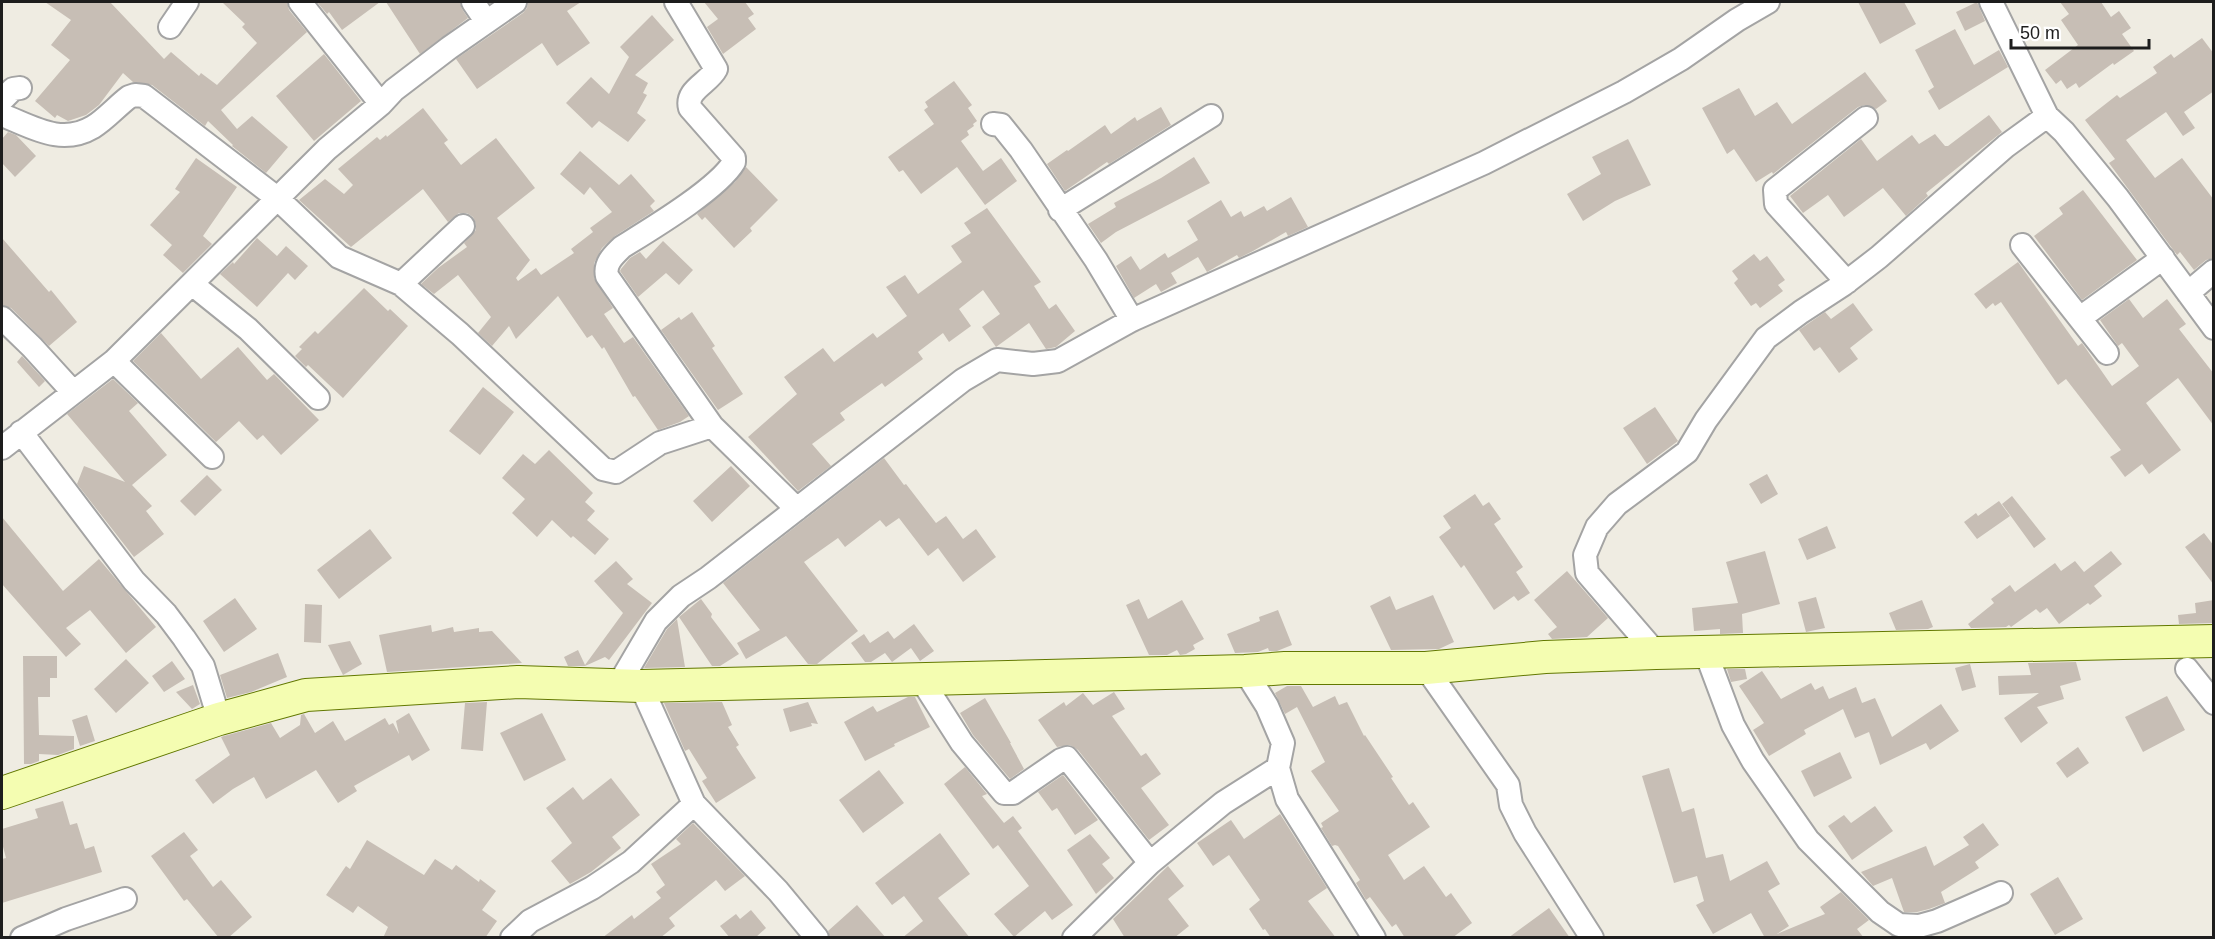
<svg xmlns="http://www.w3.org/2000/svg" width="2215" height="939" font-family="Helvetica,sans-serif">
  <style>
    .building { fill: #c7beb5 }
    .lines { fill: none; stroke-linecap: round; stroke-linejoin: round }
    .street-casing { stroke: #a4a4a4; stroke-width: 26 }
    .secondary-casing { stroke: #627800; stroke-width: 34 }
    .street { stroke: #fff; stroke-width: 22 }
    .secondary { stroke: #f4fdb1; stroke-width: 32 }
  </style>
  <rect width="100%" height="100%" fill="#efece2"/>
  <path class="building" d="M45,2h65l54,57 7,-7 28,24 2,-3 16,12 40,-42 -15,-16 3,-3 -23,-22h65l2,8 18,22 -86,78 16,19 15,-13 36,31 -22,26 -34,-27 1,-1 -25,-24 -3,5 -53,-41 -19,-3 -10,-9 -24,32 -13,10 -18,6 -11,-6 -2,3 -20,-17 35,-41 -19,-15 20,-25z
    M317,2h63l-38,28 -13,-18 -2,2z
    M386,2h74l2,7 6,9 -48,36z
    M528,2h53l-14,9 23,32 -33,23 -15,-23 -65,46 -21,-30 67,-46 4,-5z
    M704,2h41l9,12 -6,4 8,11 -33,25 -16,-27 11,-8z
    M1858,2h46l12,22 -36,20z
    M1977,2l8,19 -20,10 -9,-19z
    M2060,2h41l10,15 8,-6 12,17 -9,6 12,17 -20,14 -1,-2 -34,25 -3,-5 -9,6 -6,-9 -5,4 -11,-14 33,-25 -17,-25 8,-6z
    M652,15l22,25 -39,35 13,8 -5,10 4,2 -10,18 9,7 -18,22 -29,-21 -7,7 -26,-25 25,-26 18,17 20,-37 -9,-10z
    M1955,29l19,36 25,-15 9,17 -69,43 -11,-19 6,-4 -19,-37z
    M2202,38l12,16v37l-30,21 11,16 -12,8 -17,-24 -40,28 29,38 27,-20 32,42v58l-8,2 -12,10 -14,-18 -3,3 -68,-92 6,-4 -30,-39 32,-25 3,3 37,-25 -4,-6 18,-13 3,4z
    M324,54l37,47 -47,40 -38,-45z
    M1865,72l22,29 -11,8 -11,-4 -7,2 -85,67 -1,-2 -16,10 -22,-33 -7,5 -25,-46 37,-20 16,28 22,-14 15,22z
    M954,81l18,24 -4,3 9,13 -4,3 1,2 -7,5 2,4 -8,6 22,30 18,-13 16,23 -32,24 -28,-38 -36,27 -18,-24 -4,2 -11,-15 46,-33 -10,-14 4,-3 -3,-5z
    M1161,107l10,18 -62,39 -2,-2 -42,29 -18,-27 20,-14 1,1 37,-26 6,9 24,-17 2,4z
    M423,108l25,32 -4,3 17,22 35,-27 39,50 -38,30 33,42 -14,18 2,3 18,-13 5,7 33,-22 -3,-4 22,-17 -3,-4 22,-16 -22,-25 -6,8 -24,-21 20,-23 39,34 12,-11 24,27 -5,5 4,5 -39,25 -13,12 -8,15v15l19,30 -9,6 20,29 9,-6 56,79 -9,6 -22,8 -23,-34 -2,1 -29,-50 -2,2 -10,-14 -5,3 -29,-42 -42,43 -7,-13 -17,20 -14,-13 13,-16 -33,-42 -24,19 -13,-10 17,-16 29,-21 -3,-4 12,-13v-6l-3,-7 -6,-4h-8l-11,9 -25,-33 -72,58 -52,-47 26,-21 19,15 9,-9 -15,-16 39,-32 3,3 6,-5 1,2z
    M1989,115l13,17 -76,61 2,3 -22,20 -23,-28 -39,29 -16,-22 -25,18 -13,-17 71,-57 16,22 35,-26 7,9 16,-10 10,12h3z
    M8,132l8,3 20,21 -21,21 -13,-14v-24z
    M1628,139l23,46 -36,16 -32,20 -16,-27 34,-20 -9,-17z
    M1194,157l16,26 -94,49 -15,11 -13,-19 28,-17 -2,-4 47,-25z
    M196,158l41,29 -34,49 9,8 -29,29 -20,-18 9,-10 -22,-20 30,-33 -5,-3z
    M746,167l32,33 -28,28 2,3 -18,17 -29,-31 -3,3 -5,-6 38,-32z
    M2083,190l54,70 -55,40 -48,-64 29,-22 -4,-6z
    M1291,197l17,30 -20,9 -2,-4 -33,19 -14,7 -2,-3 -30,17 -9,-15 -27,16 6,10 -16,9 -5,-8 -22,14 -18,-32 15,-10 9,14 25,-17 3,5 30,-18 -11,-19 34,-21 10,17 10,-6 3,6 20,-11 3,5z
    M987,208l54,74 -7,4 15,23 7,-5 19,27 -19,16 -10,2 -17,-26 -33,24 -14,-20 18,-13 -17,-24 -24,19 12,17 -22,16 -6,-9 -25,19 5,7 -38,28 -3,-4 -42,30 5,7 -33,24 19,22 -33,25 -50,-54 49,-43 -13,-17 39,-29 11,14 39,-29 4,5 30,-22 -21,-29 19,-12 13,19 44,-32 -11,-16 20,-13 -7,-10z
    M2,238l47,54 2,-2 26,32 -28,24 -38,-38 -9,-3z
    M257,238l20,18 9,-10 22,20 -13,14 -7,-7 -31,34 -37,-33 13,-12 1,2z
    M663,241l30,29 -14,15 -13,-12 -28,24 -18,-26 1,-2 9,-11 10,-6 6,7z
    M1754,254l6,7 7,-5 18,24 -7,5 5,6 -23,17 -4,-5 -5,3 -17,-23 4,-4 -6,-8z
    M2018,262l60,84 4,-3 30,43 27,-20 -17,-23 -4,3 -18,-26 29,-21 14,19 24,-19 19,25 -7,5 35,45v52l-36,-48 -32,25 35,47 -32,24 -7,-10 -17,13 -15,-20 11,-7 -55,-71 -8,6 -57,-83 -6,4 -2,-3 -7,6 -12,-15z
    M364,288l24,23 2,-2 18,17 -65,72 -35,-33 -2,2 -11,-11 7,-7 -3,-2 16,-16 3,3z
    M1853,303l20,27 -23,18 8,11 -19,14 -19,-26 -6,4 -15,-21 26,-18 6,7z
    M692,312l23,34 -3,2 31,46 -25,16 -57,-80 18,-13 2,3z
    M161,333l40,46 37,-32 29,33 7,-6 45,46 -38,35 -18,-20 -6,5 -18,-19 -23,21 -83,-81z
    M22,356l23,25 -6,6 -22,-25z
    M113,379l25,24 -9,8 38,44 -35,30 20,21 -6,5 18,23 -30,23 -57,-73 7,-18 41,16 -58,-68z
    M483,387l31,25 -34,43 -31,-24z
    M1655,407l23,34 -31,23 -24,-36z
    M549,450l44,43 -8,9 10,9 -8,9 22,19 -14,16 -22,-19 -2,2 -19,-18 -15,17 -25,-24 13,-14 -23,-21 21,-24 12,10z
    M884,458l20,27 2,-1 30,39 10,-7 17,23 13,-10 20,28 -33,25 -25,-34 -10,8 -29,-38 -13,9 -6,-7 -35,27 -7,-9 -34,24 54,69 -41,33h-9l-22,-28 -40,23 -9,-16 23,-13 -37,-47z
    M731,466l19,20 -38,36 -19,-21z
    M1767,474l11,20 -17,10 -12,-20z
    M207,475l15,15 -27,26 -15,-15z
    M1475,494l8,12 6,-4 12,17 -7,5 29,43 -7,5 14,21 -12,8 -4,-5 -20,14 -30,-45 -3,3 -22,-31 12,-9 -8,-12z
    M2012,496l34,43 -12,9 -32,-44z
    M1999,501l11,15 -33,23 -13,-17 12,-9 2,3z
    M2,517l61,74 36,-32 57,68 -30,26 -36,-43 -24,18 15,16 -15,13 -64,-73z
    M1827,526l9,22 -29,12 -9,-21z
    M370,529l22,29 -53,41 -22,-29z
    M2204,533l10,13v39l-29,-38z
    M1765,551l15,53 -38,10 1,19 -23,1v-5l-26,2 -2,-23 46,-5 -12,-41z
    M2111,551l11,13 -28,22 8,10 -12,9 -2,-2 -29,21 -12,-16 -7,5 -4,-4 -25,18 -2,-2 -3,2 -35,1 -3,-4 26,-21 -3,-4 19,-14 5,7 40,-29 6,8 14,-10 9,11z
    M616,561l17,18 -6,5 25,19 -43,57 -4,-3 -20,9h-17l-4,-9 14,-7 7,15 38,-52 -29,-32z
    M1567,571l41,47 -21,19 -35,2 -4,-5 9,-7 -23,-27z
    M1433,595l21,47 -15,7 -48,1 -21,-44 20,-10 6,14z
    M1816,597l9,31 -19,4 -8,-30z
    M235,598l22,31 -33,23 -21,-31z
    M701,599l11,15 -1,3 28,37 -19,12h-8l-33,-49z
    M1139,599l9,20 34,-19 22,39 -11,6 2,4 -9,5 -6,1 -3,-5 -10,5h-18l-23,-50z
    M1922,600l11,27 -5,2 -32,1 -7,-17z
    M2214,600v23l-35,1 -1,-9 18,-2 -1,-10z
    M305,604l17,1 -1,38 -17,-1z
    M1278,610l14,35 -15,6h-8l-1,-3 -10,4 -23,1 -8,-19 33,-13 -1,-4z
    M677,619l8,48 -41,1 23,-39z
    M914,624l20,27 -14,10 -9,-13 -19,14 -7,-9 -14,9h-6l-14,-19 13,-9 6,9 18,-12 6,8z
    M431,625l1,7 21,-5 1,5 25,-4v4l13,-1 30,32 -135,9 -8,-37z
    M350,641l12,23 -19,11 -15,-30z
    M278,653l9,24 -36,15 -24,6 -7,-23z
    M23,656h34v22h-7v19h-12l1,38 35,1v13l-16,6 -19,-1v7l-8,3h-7z
    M126,659l23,24 -33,30 -22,-24z
    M172,661l13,18 -21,13 -12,-16z
    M2076,662l5,18 -21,6 4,13 -27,8 11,16 -27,20 -17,-25 35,-25 -40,2 -1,-19 33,-1 -3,-12z
    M1970,664l6,23 -14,4 -7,-23z
    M1727,669h18l2,10 -16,3z
    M1762,671l19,28 30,-16 4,7 8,-4 6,13 27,-12 6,16 13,-5 17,39 49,-33 18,27 -29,19 -4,-7 -46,22 -11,-33 -14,6 -12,-29 -39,21 2,4 -37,22 -16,-26 11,-7 -25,-37z
    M193,685l7,19 -8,5 -16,-17z
    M1287,686h14l12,21 22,-11 4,9 8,-3 17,34 1,-1 28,42 -2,1 18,27 4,-3 17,25 -42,28 16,25 20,-14 22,31 5,-4 21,30 -20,15h-47l-9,-14 -4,3 -22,-30 -4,3 -10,-17 4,-3 -22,-34 -3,-1 -3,1 -11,-18 2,-1 -2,-4 18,-12 -28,-40 14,-9 -28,-55 -12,7 -10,-21z
    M1114,692l11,17 -13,7 29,40 5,-3 15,21 -20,14 28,37 -20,15 -71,-90 -8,-5 -13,2 -19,-27 26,-18 2,4 17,-13 10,12z
    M2167,696l18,34 -42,22 -18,-35z
    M908,697h7l15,30 -36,17 1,2 -30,15 -21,-39 29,-16 4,6z
    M985,698l26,45h-1l14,26 -14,10 -37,-44 -13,-22z
    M487,702l-4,49 -22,-2 4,-46z
    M722,702l10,23 -4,2 11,18 -3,2 20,31 -40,25 -14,-22 5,-3 -18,-29 -4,2 -21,-48z
    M808,702l10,22 -7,-1 1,3 -22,6 -7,-23z
    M409,713l21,37 -18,11 -3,-6 -55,31 3,5 -19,12 -22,-33 -50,29 -12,-22 -21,12 -20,15 -18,-24 35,-25 -9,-18 3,-1 47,-13 9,15 20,-13 1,-10 3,-1 11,19 18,-12 12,20 40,-23 4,7 4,-2 6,11 -3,-13z
    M542,713l24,47 -42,21 -24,-48z
    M87,715l8,26 -15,5 -8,-26z
    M2078,747l11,16 -22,15 -11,-15z
    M1840,752l12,26 -38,19 -13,-26z
    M965,767l22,27 -5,2 22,27 9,-7 9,12 -4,3 55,74 -21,15 -7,-9 -31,26 -20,-23 35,-28 -31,-41 -5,4 -49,-65z
    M1669,768l13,44 12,-4 12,50 17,-4 7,27 37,-20 13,23 -12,7 21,35 -12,8 48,-20 -5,-7 21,-15 28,28 -12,9 7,9h-99l-14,-25 -38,21 -17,-29 8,-4 -7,-25 -23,7 -32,-107z
    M879,770l25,33 -41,30 -24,-33z
    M1063,775l35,45 -23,15 -18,-27 -5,3 -14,-19z
    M611,778l29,37 -28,22 9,11 -30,24 -21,12 -19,-23 21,-18 -26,-35 27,-21 10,13z
    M63,801l7,24 7,-2 8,26 9,-3 8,26 -100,31v-44l4,-1 -4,-15v-14l36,-11 -3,-9z
    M1875,806l18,25 -41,29 -24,-34 16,-11 7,8z
    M1280,814l47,74 -19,13 28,37h-65l-6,-9 -2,1 -14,-21 11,-9 -31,-45 -16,11 -16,-23 34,-23 13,19z
    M693,823l52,53 -20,15 -9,-11 -47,38 6,8 -15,12h-58l30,-23 2,4 27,-21 -5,-6 9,-7 -14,-21 30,-20 -5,-5z
    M1983,823l16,22 -24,17 4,6 -38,24 4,11 -16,6 -12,3h-13l-12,-34 -19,8 -12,-14 65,-26 8,20 35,-21 -6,-8z
    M184,832l14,18 -8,6 23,31 8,-7 31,37 -24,21h-9l-32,-39 -3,2 -33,-45z
    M940,833l30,41 -32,24 32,40h-68l21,-17 -19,-25 -12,9 -17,-22z
    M1090,834l20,24 -8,6 12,14 -18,16 -29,-44z
    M367,840l57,35 11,-16 17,11 4,-5 23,17 1,-3 16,12 -14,19 15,11 -12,17h-102l5,-11 -30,-21 -5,7 -27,-18 20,-29 4,3z
    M1168,866l16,20 -16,13 21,27 -15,12h-49l-12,-19z
    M2058,877l25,42 -28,16 -25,-41z
    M857,905l15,17 14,16h-56l-2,-7z
    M1549,908l21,30h-62z
    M751,910l15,18 -11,10h-25l-10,-12 16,-12 4,5z"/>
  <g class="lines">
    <defs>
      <path id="street" d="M300,2l81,102
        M473,2l13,19
        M676,2l40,67c-7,14 -31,21 -26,39l44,50v4c-16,27 -83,67 -112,85 -8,8 -18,16 -15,29l105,150 85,83
        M1991,2l56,114
        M170,27l17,-25
        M2,100l11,-11 7,-1
        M2,115c31,12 59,31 91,12 13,-8 24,-21 36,-30l6,-2 9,1 133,102 62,59 62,27 59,50 143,135 13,3 44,-29 52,-17
        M993,124l8,1 20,25 75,110 36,60
        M1060,210l151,-94
        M2022,245l85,108
        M1847,282l-71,-78 -1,-14 91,-72
        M192,284l56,45 70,69
        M401,284l62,-58
        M2188,293l26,-22
        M2,318l30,29 41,45
        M2080,318l83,-60
        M114,361l98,96
        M21,432l113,149 32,33 18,24 19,28 16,53
        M2,448l112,-87 213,-212 54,-45 13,-14 55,-42 66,-46
        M1656,653l-69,-80 -2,-18 12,-28 20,-23 70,-52 19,-32 60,-82 35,-26 43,-28 35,-27 127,-111 41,-30 17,16 54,66 96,130
        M1706,653l27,72 20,36 55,79 72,72 19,13 20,1 18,-5 64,-28
        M1426,668l82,117 3,20 14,28 67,105
        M2187,669l27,34
        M1245,671l22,35 16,37 -5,25 9,31 87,139
        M921,679l41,64 42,50h9l48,-33 6,-2 83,105
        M619,684l37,-63 25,-25 27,-18 255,-198 34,-20 36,4 25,-3 74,-41 352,-157 140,-71 57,-33 56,-39 31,-18
        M641,686l53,118 84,87 39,47
        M22,938l44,-19 59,-20
        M512,938l18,-17 62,-33 39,-26 63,-58
        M1074,938l76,-75 73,-60 55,-35"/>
      <path id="secondary" d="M2,793l217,-74 87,-24 212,-13 123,4 604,-15 40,-3h141l119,-11 111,-4 558,-12"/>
    </defs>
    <use href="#street" class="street-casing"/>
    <use href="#secondary" class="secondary-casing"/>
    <use href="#street" class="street"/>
    <use href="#secondary" class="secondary"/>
  </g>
  <rect width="2215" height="939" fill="none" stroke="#1d1d1d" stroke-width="6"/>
  <path d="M2011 39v9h138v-9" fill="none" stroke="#1d1d1d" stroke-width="3"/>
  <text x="2020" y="39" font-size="18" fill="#1d1d1d" stroke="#ffffff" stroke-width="4.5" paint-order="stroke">50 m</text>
</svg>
